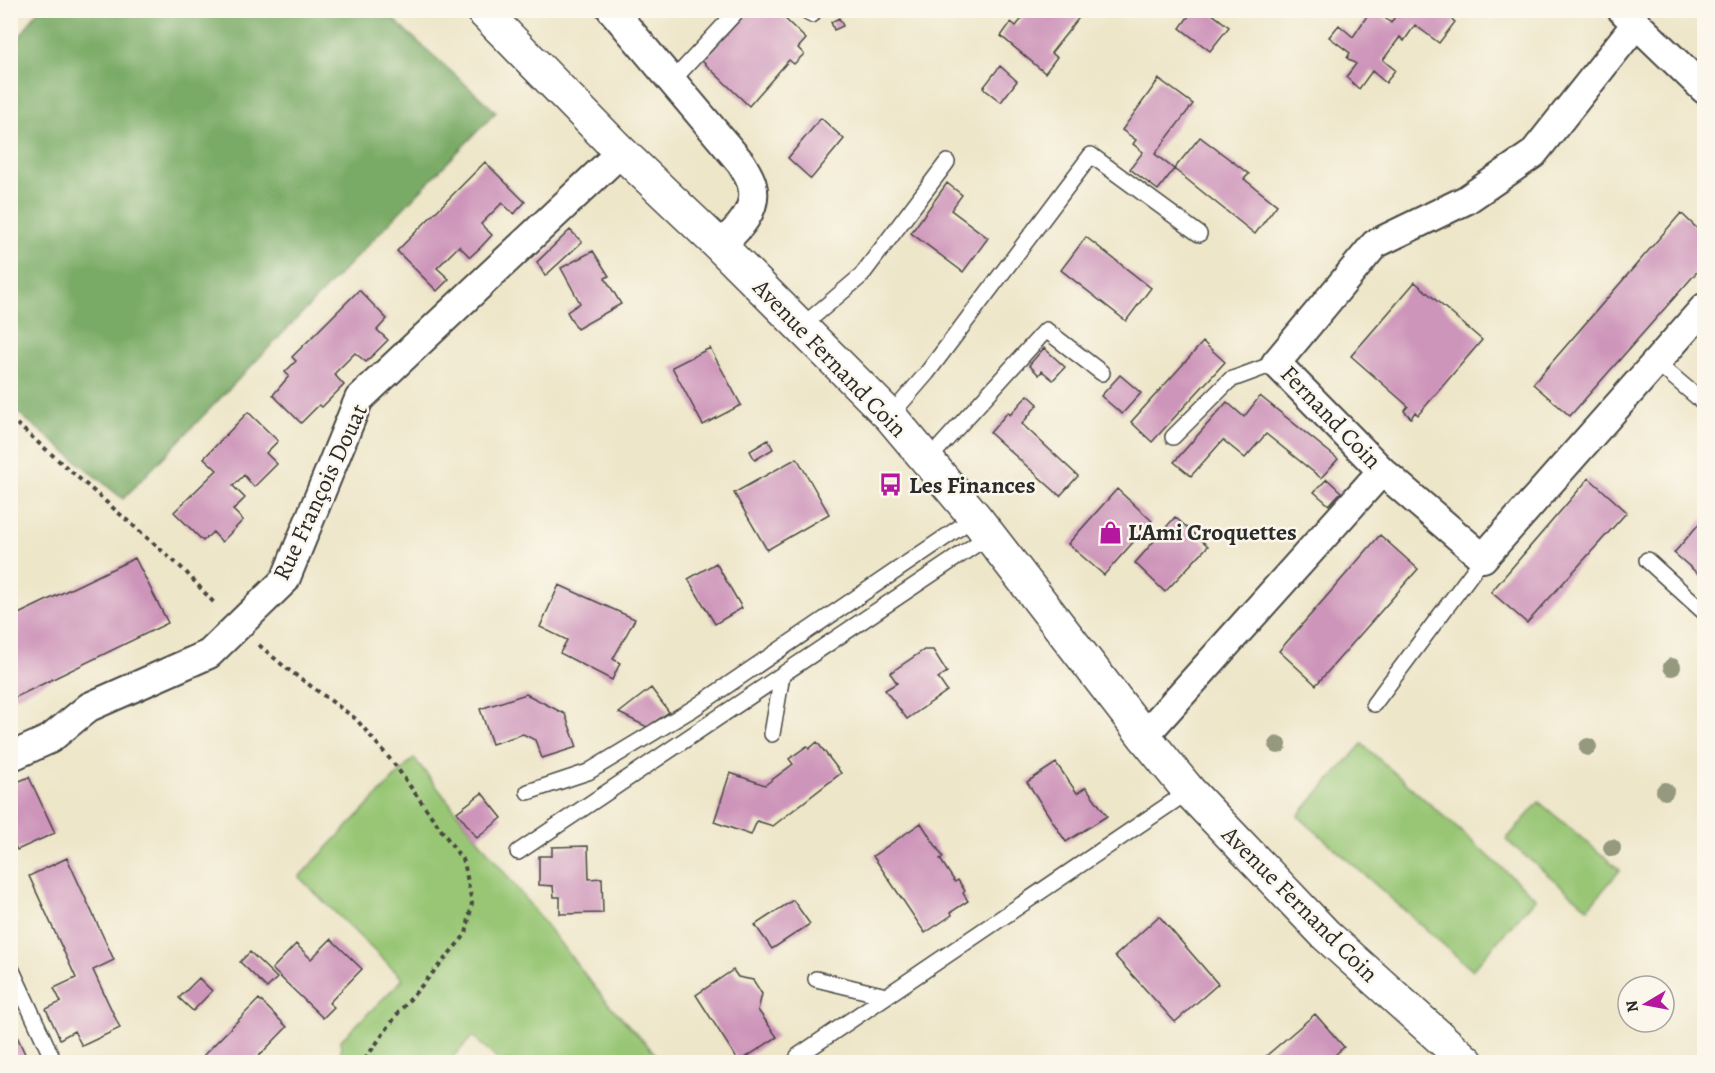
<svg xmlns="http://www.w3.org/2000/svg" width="1715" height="1073" font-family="Alegreya,serif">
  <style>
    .green { fill: #98c674; stroke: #627850; stroke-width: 1.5 }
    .forest { fill: #7aab66; stroke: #526b48; stroke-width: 1.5 }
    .building { fill: #ce95ba }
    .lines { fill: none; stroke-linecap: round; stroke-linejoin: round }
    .lane-casing { stroke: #484743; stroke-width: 18 }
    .street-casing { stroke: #484743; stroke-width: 32 }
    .secondary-casing { stroke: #484743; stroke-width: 36 }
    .path { stroke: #484743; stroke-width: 4; stroke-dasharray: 4.5 4.5; stroke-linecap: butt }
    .lane { stroke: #fff; stroke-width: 15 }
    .street { stroke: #fff; stroke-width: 28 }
    .secondary { stroke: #fff; stroke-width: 33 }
    .tree { fill: #95997e }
    .labels { text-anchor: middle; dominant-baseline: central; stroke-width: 5; stroke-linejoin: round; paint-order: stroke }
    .street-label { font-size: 24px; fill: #2b2b2b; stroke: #fbf7ec }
    .poi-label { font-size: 24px; font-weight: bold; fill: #2b2b2b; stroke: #fbf7ec; text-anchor: start }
  </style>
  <rect width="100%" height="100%" fill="#fbf7ec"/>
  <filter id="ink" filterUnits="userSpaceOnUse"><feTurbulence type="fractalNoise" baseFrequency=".0167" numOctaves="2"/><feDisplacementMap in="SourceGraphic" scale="12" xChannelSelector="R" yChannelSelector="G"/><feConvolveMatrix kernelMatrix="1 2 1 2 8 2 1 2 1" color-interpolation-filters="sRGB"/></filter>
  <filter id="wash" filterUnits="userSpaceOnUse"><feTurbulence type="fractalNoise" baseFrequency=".008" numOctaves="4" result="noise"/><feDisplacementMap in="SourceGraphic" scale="24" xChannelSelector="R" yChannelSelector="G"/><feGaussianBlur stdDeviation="1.35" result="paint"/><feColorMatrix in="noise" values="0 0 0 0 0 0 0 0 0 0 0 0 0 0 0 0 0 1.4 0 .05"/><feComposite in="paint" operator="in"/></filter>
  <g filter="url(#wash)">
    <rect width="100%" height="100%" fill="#eee6c9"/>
    <path class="green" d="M1362,744l174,154 -64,72 -174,-154z
      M414,758l191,242 58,62h-163l-27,-26 -25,26h-107v-22l62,-61 -104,-102z
      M1539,802l81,68 -32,38 -82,-68z"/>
    <path class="forest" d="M38,10l346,1 112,101 -373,387 -112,-92v-357z"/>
    <g id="blocks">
      <path class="building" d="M749,10h27l30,29 -8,9 6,6 -10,10 -5,-4 -40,46 -47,-45z
        M1029,10h56l-34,43 6,4 -12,16 -44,-37 10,-14 5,4z
        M1193,10h14l22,17 -19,24 -30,-23z
        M1371,10h4l16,13 5,-8 3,2 4,-7h37l15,12 -16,21 -24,-18 -11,16 -4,-4 -17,23 12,10 -9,13 -14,-12 -13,18 -13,-12 10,-13 -9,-6 3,-5 -21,-16 10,-12 14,12z
        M839,18l4,8 -9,4 -3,-8z
        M1000,66l17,15 -16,21 -18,-14z
        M1159,79l34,25 -38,50 19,15 26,-32 49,37 -5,5 33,26 -22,29 -81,-65 -16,21 -28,-21 13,-17 -10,-8 3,-4 -14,-10z
        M821,118l23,21 -33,40 -23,-21z
        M485,162l40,40 -11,12 -12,-11 -21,21 11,11 -11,12 -11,10 -11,-11 -22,22 12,11 -12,12 -40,-40z
        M947,183l15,12 -11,15 37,28 -25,34 -52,-39z
        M1681,213l23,22v29l-134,152 -37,-32z
        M570,230l12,12 -37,34 -8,-14z
        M1086,237l65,51 -25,33 -65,-51z
        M593,251l16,25 -4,2 16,26 -44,25 -10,-17 13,-9 -19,-35z
        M1415,282l67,58 -64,75 -3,-3 -4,6 -7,-7 4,-5 -57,-50z
        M359,290l28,29 -10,11 11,10 -22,22 -11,-9 -21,21 10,11 -22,22 -3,-2 -18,18 -28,-28 16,-19 -4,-4 11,-11 -4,-4z
        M1203,342l22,20 -73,80 -21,-20z
        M710,348l31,57 -38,20 -31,-58z
        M1044,348l21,19 -12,13 -11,-9 -3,4 -10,-10z
        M1120,375l21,18 -19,21 -21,-18z
        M1028,395l10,9 -16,20 56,52 -18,20 -70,-63 18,-21 2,3z
        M1260,396l78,63 -17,19 -55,-44 -21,24 -22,-18 -32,36 -17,-14 53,-60 17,15z
        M248,412l30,29 -12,12 11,11 -23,23 -10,-12 -11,11 12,12 -12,12 10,10 -21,22 -9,-10 -10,9 -29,-29 43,-42 -13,-12z
        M768,440l5,9 -18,11 -5,-9z
        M797,458l32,56 -62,36 -33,-57z
        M1589,478l38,34 -100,111 -36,-31z
        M1327,479l14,13 -12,13 -15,-13z
        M1117,489l35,32 -48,54 -36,-31z
        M1175,517l33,29 -43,46 -30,-29z
        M1704,518v61l-30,-26z
        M1380,535l38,34 -102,116 -37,-34z
        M135,558l33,65 -154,75 -4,-8v-72z
        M716,563l26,45 -27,16 -27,-45z
        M559,585l76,34 -22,40 7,4 -8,17 -52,-27 7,-13 -27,-13z
        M924,650h9l14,22 -9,6 9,13 -40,28 -22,-29 12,-7 -7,-10z
        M651,688l18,24 -22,15 -28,-14z
        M526,694l39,20 12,33 -35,11 -7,-18 -12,-6 -31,10 -12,-35z
        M817,742l24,31 -68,53 -16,-5 -6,14 -37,-13 16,-49 35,12 28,-21 -4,-5 18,-13 2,3z
        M1056,763l21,30 9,-6 21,29 -41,26 -39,-60z
        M29,777l26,56 -38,17 -7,-14v-51z
        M482,793l20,25 -25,20 -20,-26z
        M921,823l22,34 -3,2 15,23 3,-2 7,11 -2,2 5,8 -17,11 1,3 -27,18 -52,-77z
        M588,846l1,33 13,-1 1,35 -43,1v-17h-6l-1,-11 -14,-1v-29h13v-9z
        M67,858l47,102 -21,10 27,58 -38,18 -8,-15 -14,8 -14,-30 15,-7 -7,-14 22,-10 -47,-102z
        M793,900l17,24 -38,25 -17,-24z
        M1159,916l59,68 -43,38 -60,-66z
        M331,939l31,30 -33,34 5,4 -11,11 -51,-49 24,-25 15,15z
        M250,952l27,26 -10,10 -27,-26z
        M733,970l5,7 15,3 9,14 -4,16 19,27 -38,25 -43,-67z
        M199,978l13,13 -19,20 -14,-13z
        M259,999l28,28 -34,35h-43l-7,-6z
        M1315,1014l29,33 -17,15h-55l-6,-6z
        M10,1021l15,33 -15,7z"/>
    </g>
  </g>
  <g filter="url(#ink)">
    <use href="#blocks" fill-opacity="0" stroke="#484743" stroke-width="1.5"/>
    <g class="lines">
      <defs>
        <path id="lane" d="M806,10l6,5
          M673,80l65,-70
          M801,327l60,-51 86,-114
          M1656,362l48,41
          M890,416l37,-43 164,-218 108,79
          M1173,437l57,-57 46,-17
          M928,460l118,-130 56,43
          M1647,560l57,52
          M1374,704l109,-146
          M772,734l10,-59
          M528,792l60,-20 106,-64 281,-191
          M518,852l472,-317
          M10,966l44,96
          M816,979l70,17
          M798,1056l391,-265"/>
        <path id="street" d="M612,10l129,153c4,7 9,14 11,22 7,25 -16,46 -32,61
          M1622,10l82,79
          M1636,24l-103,130 -67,46 -91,44 -99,119 106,108 101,87 221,-250
          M1144,736l238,-265
          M10,757l40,-18 39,-32 120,-53 76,-74 74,-181 262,-247"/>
        <path id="secondary" d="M482,10l139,142 99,94 170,170 85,101 169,219 45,55 137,144 141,127"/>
      </defs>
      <use href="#lane" class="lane-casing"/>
      <use href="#street" class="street-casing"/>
      <use href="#secondary" class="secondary-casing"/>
      <path class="path" d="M10,418l174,152 32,35
        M259,645l27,23 70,51 39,46 69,97 8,41 -6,31 -67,78 -36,50"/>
      <use href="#lane" class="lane"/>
      <use href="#street" class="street"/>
      <use href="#secondary" class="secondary"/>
    </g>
    <g class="tree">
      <circle cx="1672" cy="667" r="9"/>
      <circle cx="1278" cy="745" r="9"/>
      <circle cx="1588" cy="747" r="9"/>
      <circle cx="1665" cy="791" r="9"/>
      <circle cx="1612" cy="848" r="9"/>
    </g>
  </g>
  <defs>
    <symbol id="bus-bare" viewBox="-9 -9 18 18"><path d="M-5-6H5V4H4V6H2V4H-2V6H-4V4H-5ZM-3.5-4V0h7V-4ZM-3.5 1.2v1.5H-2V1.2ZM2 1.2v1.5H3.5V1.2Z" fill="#b5179e" stroke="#fbf7ec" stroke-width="2.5" paint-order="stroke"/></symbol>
    <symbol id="shop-bare" viewBox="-9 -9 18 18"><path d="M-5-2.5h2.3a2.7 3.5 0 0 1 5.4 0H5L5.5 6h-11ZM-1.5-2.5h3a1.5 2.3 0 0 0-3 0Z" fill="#b5179e" stroke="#fbf7ec" stroke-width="2.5" paint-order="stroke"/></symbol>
  </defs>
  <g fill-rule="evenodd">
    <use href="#bus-bare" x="874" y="468" width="33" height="33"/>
    <use href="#shop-bare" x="1094" y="516" width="33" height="33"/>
  </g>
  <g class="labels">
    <g class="street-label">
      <text transform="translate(830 358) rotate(46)">Avenue Fernand Coin</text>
      <text transform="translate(1331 417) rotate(46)">Fernand Coin</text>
      <text transform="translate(320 492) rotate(-65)">Rue François Douat</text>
      <text transform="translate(1300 904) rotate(45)">Avenue Fernand Coin</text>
    </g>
    <g class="poi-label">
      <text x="909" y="485">Les Finances</text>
      <text x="1128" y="532">L'Ami Croquettes</text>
    </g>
  </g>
  <rect width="1715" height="1073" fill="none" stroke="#fbf7ec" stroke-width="36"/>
  <g transform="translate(1646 1004) rotate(260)"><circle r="28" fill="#fbf7ec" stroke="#a8a59f" stroke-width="1.5"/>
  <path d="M0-4.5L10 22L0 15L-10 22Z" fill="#b5179e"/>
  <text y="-9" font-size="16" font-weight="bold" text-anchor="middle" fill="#2b2b2b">N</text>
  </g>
</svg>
